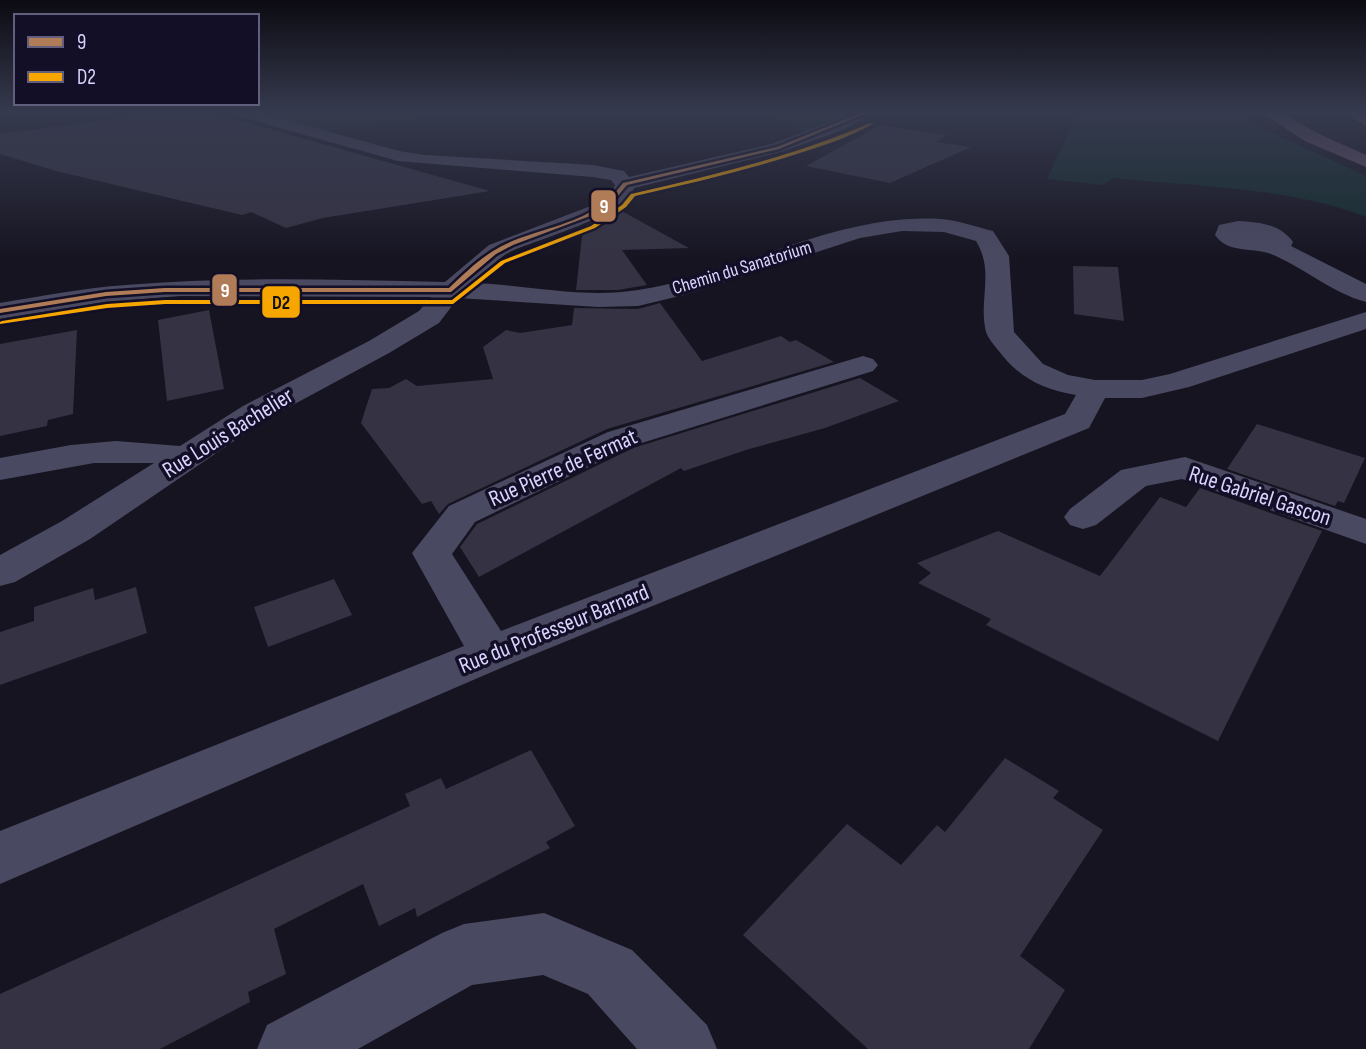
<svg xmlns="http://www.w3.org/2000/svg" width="1366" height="1049" font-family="'Sofia Sans Condensed',sans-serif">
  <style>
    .green { fill: #132c2d }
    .building { fill: #343243 }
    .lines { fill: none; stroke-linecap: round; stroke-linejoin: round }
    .minor { fill: #4a4962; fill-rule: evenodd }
    .highway { fill: #67516a; fill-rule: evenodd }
    .bus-1-casing { stroke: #130f26; stroke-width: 5 }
    .bus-2-casing { stroke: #130f26; stroke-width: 5 }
    .bus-1 { fill: #b07c57; fill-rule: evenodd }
    .bus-2 { fill: #f7a600; fill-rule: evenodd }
    .labels { text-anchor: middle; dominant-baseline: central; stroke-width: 7; stroke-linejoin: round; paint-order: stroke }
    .far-street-label { font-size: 19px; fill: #d9d4ff; stroke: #130f26 }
    .street-label { font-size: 23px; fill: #d9d4ff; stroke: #130f26 }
    .line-badge { stroke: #130f26; stroke-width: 2.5 }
    .badge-label { font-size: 19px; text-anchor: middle; font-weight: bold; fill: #fff }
    .pale-badge-label { font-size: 19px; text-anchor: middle; font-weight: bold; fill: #111 }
  </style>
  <rect width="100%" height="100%" fill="#161421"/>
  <path class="green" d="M261,113h206l-141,18z
    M760,113h89l-41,20z
    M1077,113h165l18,14 106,49v41c-72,-29 -175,-31 -253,-39l-10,7 -56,-6z"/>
  <path class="building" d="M159,113h37l48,9 246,69 -167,27 -37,10 -35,-16 -9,3 -186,-44 -56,-17v-20z
    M881,125l66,10 -11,7 35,5 -81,36 -84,-17z
    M618,209l71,39 -67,2 25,35 -29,5h-42l7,-63z
    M1073,266l45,1 6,54 -50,-7z
    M660,303l42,58 79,-25 9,6 6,-2 38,22 -227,67 -159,75 -9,10 -8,-13 -9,3 -61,-81 11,-34 17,-1 17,-9 11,7 76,-7 -10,-32 23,-17 14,3 52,-8 2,-17 64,1z
    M209,310l15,79 -57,12 -9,-81z
    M77,330l-4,84 -25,6 -1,6 -47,10v-92z
    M860,378l39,23 -74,27 -79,22 -62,21 -3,-3 -202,109 -19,-30 17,-23 156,-76z
    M1257,424l108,34 -21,45 -6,-2 -3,5 -108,-37z
    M1200,488l122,43 -104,210 -232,-116 5,-6 -73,-36 13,-10 -14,-10 81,-32 102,45 60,-79 26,10z
    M334,579l18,36 -84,32 -14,-40z
    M136,587l11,46 -147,52v-53l34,-11v-14l59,-19 2,12z
    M531,750l44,76 -29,16 4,6 -133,69 -2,-9 -36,18 -16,-42 -89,45 12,45 -38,18 2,10 -90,47h-160v-55l410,-188 -5,-12 36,-16 5,11z
    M1005,758l54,33 -6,7 50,32 -83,126 45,34 -36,59h-161l-125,-114 104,-111 54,41 36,-40 8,7z"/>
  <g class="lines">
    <path class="minor" d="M234,113h27l138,38 26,4 168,10 31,6 5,6 143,-33 81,-31h21l-31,17 -59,21 -150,37c-10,30 -100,51 -128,66 -11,7 -22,20 -32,29 53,2 111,16 164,7 103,-16 196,-77 303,-71 17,1 35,8 52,12l16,25 5,76 29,32 25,11 27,5h47l28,-6 196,-62v17l-177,58 -47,11h-37l-16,30 -581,237 -508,219v-53l464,-185 -52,-93 37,-47 159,-74 255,-76 10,3 5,6 -5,6 -241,75 -157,76 -23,32 49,77 564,-217 11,-19c-34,-6 -57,-17 -78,-45 -4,-5 -10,-12 -12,-18 -8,-32 9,-60 -10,-91l-32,-9 -42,-1 -42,7 -172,56 -50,12 -40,1 -140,-9 -19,25 -50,30 -124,67 -175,119 -75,43 -15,4v-31l62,-34 92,-58h-60l-94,17v-22l71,-13 45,-4 64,5 63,-40 126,-65 50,-30 12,-14 -251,-1 -74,6 -106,17v-16c42,-7 84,-15 126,-18 106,-9 213,-5 319,-3l44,-37 99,-38 25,-17 2,-5 -4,-5 -18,-3 -195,-16 -161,-45z
      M1238,221c21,1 42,3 55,21l-2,4 75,38v18c-34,-9 -63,-35 -95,-48 -18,-7 -43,0 -56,-19l4,-10z
      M1185,457l181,62v25l-184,-65 -36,7 -50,39 -13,4 -13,-4 -6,-8 6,-8 51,-39z
      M544,913l88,37 75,75 10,24h-80l-49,-55 -45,-19 -71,10 -114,64h-101l10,-24 175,-92 22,-9z"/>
    <path class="highway" d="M1262,113h20l35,20 49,22v12l-61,-26z
      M1344,113l22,1v12z"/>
    <defs>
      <path id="bus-1" d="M861,113h6l-88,36 -152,36 -11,13 -12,10 -14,8 -77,29 -17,9 -45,38h-286l-59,4 -106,17v-4l106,-17 59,-4h284c16,-15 32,-31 51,-41 32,-17 70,-20 100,-41 10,-6 16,-14 23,-23l154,-36z"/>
      <path id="bus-2" d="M870,123l3,1c-22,12 -47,21 -70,28 -55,18 -112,31 -168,44l-9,11 -31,21 -90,35 -52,41h-288l-58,4 -107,16v-2l2,-1 105,-17 58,-4h287l49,-39 90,-35 31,-21 9,-11c82,-19 161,-37 239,-71z"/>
    </defs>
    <use href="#bus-1" class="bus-1-casing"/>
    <use href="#bus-2" class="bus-2-casing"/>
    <use href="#bus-1" class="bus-1"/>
    <use href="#bus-2" class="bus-2"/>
  </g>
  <linearGradient id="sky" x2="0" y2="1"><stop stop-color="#0c0b12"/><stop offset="0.43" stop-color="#363a4e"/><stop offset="1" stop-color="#363a4e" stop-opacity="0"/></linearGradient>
  <rect width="1366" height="260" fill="url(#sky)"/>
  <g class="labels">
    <g class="far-street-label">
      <text transform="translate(742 268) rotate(-17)">Chemin du Sanatorium</text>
    </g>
    <g class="street-label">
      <text transform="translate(228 433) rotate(-32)">Rue Louis Bachelier</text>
      <text transform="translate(563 468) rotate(-24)">Rue Pierre de Fermat</text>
      <text transform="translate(1260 496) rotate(18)">Rue Gabriel Gascon</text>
      <text transform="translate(554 629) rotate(-22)">Rue du Professeur Barnard</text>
    </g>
  </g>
  <g class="line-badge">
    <rect x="590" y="189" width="27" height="34" rx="7" fill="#b07c57"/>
    <rect x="211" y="273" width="27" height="34" rx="7" fill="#b07c57"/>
    <rect x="261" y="285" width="40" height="34" rx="7" fill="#f7a600"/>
  </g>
  <g class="badge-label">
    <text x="604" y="213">9</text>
    <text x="225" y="297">9</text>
  </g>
  <g class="pale-badge-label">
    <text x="281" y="309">D2</text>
  </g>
  <rect x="14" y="14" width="245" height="91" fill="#130f26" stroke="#625e7d" stroke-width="2"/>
  <rect x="28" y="37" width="35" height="10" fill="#b07c57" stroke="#625e7d" stroke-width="2"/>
  <text x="77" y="49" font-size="21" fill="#d9d4ff">9</text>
  <rect x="28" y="72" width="35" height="10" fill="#f7a600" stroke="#625e7d" stroke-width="2"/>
  <text x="77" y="84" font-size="21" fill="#d9d4ff">D2</text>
</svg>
